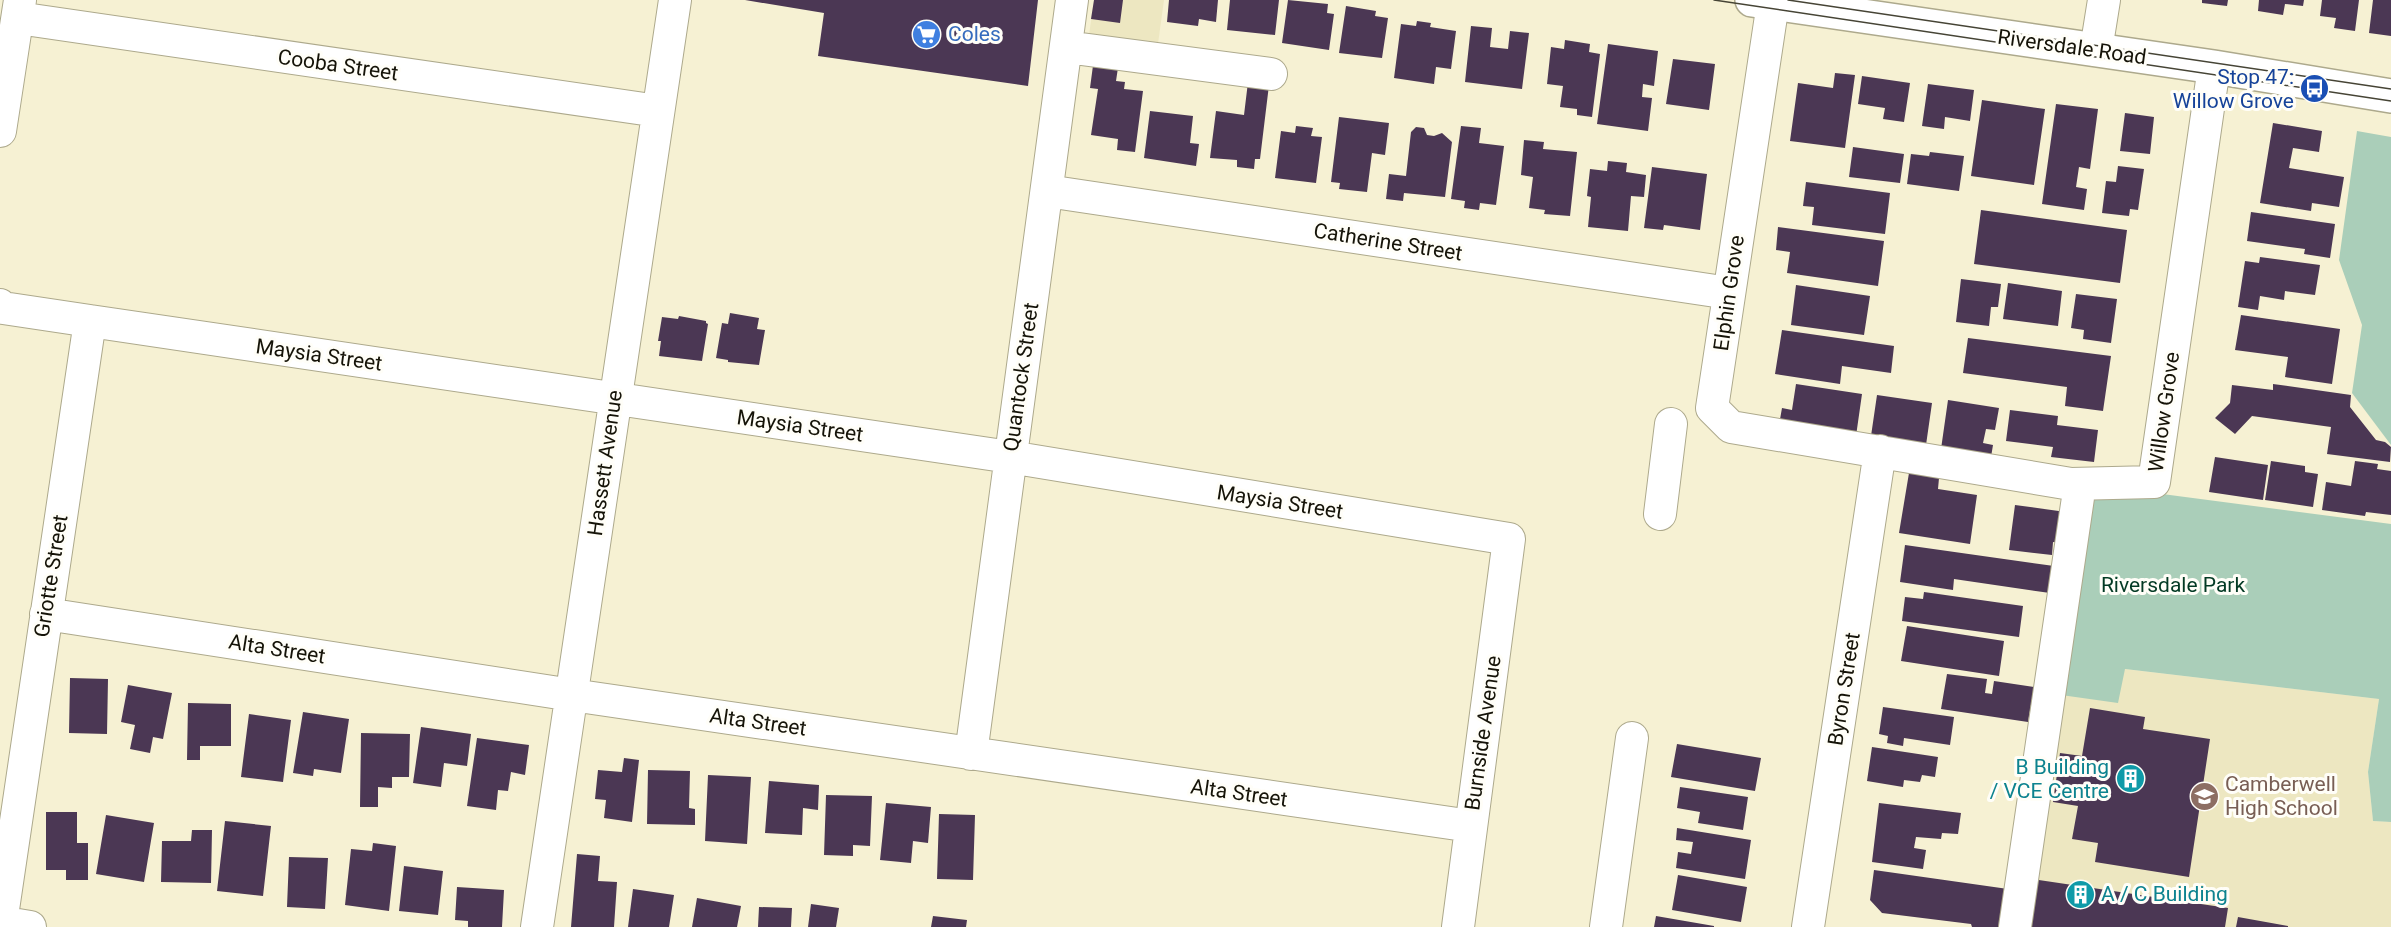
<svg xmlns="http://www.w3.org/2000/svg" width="2391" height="927" font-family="Roboto,sans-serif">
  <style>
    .built { fill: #ede7c1 }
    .green { fill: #aaceb9 }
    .building { fill: #4b3754 }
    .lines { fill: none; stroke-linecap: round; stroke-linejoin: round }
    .minor-casing { stroke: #ada98c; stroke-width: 34 }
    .major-casing { stroke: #ada98c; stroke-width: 36 }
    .minor { stroke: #fff; stroke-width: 32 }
    .major { stroke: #fff; stroke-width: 33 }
    .tram { stroke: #464435; stroke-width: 1.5 }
    .labels { text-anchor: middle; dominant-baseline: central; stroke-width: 6; stroke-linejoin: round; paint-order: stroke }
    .shop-label { font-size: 21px; fill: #366cbe; stroke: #fffef8; text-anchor: start }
    .street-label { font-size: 21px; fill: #151308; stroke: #fffef8 }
    .transit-label { font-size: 21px; fill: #164399; stroke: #fffef8; text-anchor: end }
    .park-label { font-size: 21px; fill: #033a24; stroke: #fffef8 }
    .culture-label { font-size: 21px; fill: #0d838f; stroke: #fffef8; text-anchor: end }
    .education-label { font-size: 21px; fill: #785e54; stroke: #fffef8; text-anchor: start }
  </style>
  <rect width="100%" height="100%" fill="#f6f1d3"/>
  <path class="built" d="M1094,0h70l-7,51 -69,-9z
    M2124,669l255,30 -11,73 5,49 18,1v105h-373l36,-233z"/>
  <path class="green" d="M2357,131l34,6v308l-39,-52 10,-68 -23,-65z
    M2086,484l305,40v298l-18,-1 -5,-49 11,-73 -254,-30 -7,34 -64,-9z"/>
  <path class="building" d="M745,0h293l-10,86 -210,-30 6,-43z
    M1094,0h29l-3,23 -29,-4z
    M1169,0h49l-2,22 -17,-3 -1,7 -31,-4z
    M1230,0h49l-4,35 -48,-5z
    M1288,0l40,4 -1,9 7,1 -5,36 -47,-7z
    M2202,0h26l-1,6 -25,-3z
    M2259,0h45l-1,6 -18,-2 -2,11 -25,-4z
    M2322,0h37l-4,31 -21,-3 2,-10 -16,-2z
    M2373,0h18v36l-22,-3z
    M1346,6l30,5 -1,5 13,2 -6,40 -43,-5z
    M1417,21l14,2 -1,4 26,4 -5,38 -15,-2 -2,17 -40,-6 7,-54 15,2z
    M1471,26l21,2 -2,19 18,2 2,-18 19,2 -7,56 -57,-7z
    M1565,40l25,4 -1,8 11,2 -8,63 -15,-2v-6l-17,-2 3,-21 -16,-2 4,-37 13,2z
    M1608,44l50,7 -4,35 -11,-2 -1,13 10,1 -4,33 -51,-7z
    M1094,58l25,3 -3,20 9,1 -1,7 19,2 -8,61 -18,-2 1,-11 -27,-4 7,-46 -8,-1z
    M1673,59l42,5 -6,46 -43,-6z
    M1835,73l20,2 -10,73 -55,-7 8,-58 35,5z
    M1862,76l48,7 -6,39 -21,-3 2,-11 -27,-4z
    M1248,82l21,3 -9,74h-5l-1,10 -17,-2v-7l-27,-2 6,-47 28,4z
    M1928,84l46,6 -4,31 -25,-4 -1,12 -22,-3z
    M1982,100l63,9 -11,76 -63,-9z
    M2056,104l42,5 -8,60 -11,-2 -3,20 11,2 -3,21 -42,-6z
    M1150,111l43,5 -3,27 9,1 -3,22 -52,-8z
    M2125,113l29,4 -4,37 -30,-3z
    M1339,117l50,6 -4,32 -13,-2 -5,39 -28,-3 1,-6 -9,-1z
    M2273,123l49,8 -3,21 -26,-4 -4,20 55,9 -5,30 -27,-4 -1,8 -51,-8z
    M1296,126l17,2 -2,8 11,1 -6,46 -41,-5 6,-47 14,2z
    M1461,126l20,2 -2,15 25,3 -8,59 -16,-2 -1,7 -15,-2 1,-7 -14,-2z
    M1416,127l8,1 3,7 7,1 8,-3 10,9 -7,55 -41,-4 -1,8 -17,-2 3,-25 17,2 5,-44z
    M1524,140l20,2 -1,7 34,3 -7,64 -26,-2 1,-4 -16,-2 4,-31 -12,-2z
    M1853,147l51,7 -4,29 -51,-6z
    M1930,152l34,4 -5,35 -52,-7 4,-30 18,2z
    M1608,161l19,2 -1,9 20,3 -2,22 -13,-1 -3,35 -40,-4 3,-30 -4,-1 3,-27 17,2z
    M2118,166l26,3 -6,41 -8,-1 -1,7 -27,-3 4,-32 10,1z
    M1652,167l55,7 -7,56 -36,-5 -1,5 -19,-2z
    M1806,182l84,11 -5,41 -73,-9 2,-18 -11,-1z
    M1981,210l146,20 -7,53 -146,-19z
    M2251,212l84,12 -5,34 -26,-4 1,-5 -58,-8z
    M1778,227l106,14 -6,45 -91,-13 3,-21 -14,-2z
    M2260,257l60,8 -5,30 -30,-4 -1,9 -24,-4 -2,14 -20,-3 7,-46 14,2z
    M1961,279l40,5 -3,23h-7l-2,19 -33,-4z
    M2008,283l54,8 -4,35 -55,-7z
    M1796,285l74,11 -6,39 -73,-10z
    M2076,294l41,5 -6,44 -28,-4 1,-9 -13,-2z
    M730,313l29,5 -2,11 8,1 -6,35 -31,-3v-2l-12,-2 6,-35 6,1z
    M2241,315l99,14 -8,55 -47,-7 3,-20 -53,-7z
    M679,316l27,5v2l2,1 -6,37 -43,-5 2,-15h-3l4,-24 16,2z
    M1782,330l112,16 -3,27 -49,-7 -2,18 -65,-10z
    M1968,338l143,18 -8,55 -38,-5 2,-19 -104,-14z
    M1796,384l66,10 -6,42 -77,-11 3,-17 10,2z
    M2273,384l78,11 -1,12 26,33 9,2 6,5 -1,15 -63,-8 4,-27 -79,-11 -17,18 -20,-16 15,-15 2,-18 41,5z
    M1877,395l55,8 -6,42 -55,-9z
    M1948,400l51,8 -4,22 -9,-1 -3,14 10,2 -3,18 -50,-7z
    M2010,410l48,6 -1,9 41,5 -4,32 -43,-5 2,-10 -47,-6z
    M2215,457l53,8 -5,35 -54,-8z
    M2271,461l34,5v6l13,2 -5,33 -48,-7z
    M2355,461l23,3 -1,5 14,2v44l-25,-3 -1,4 -43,-6 4,-28 25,4z
    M1909,473l30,5 -1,11 39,6 -7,49 -71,-11z
    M2015,505l51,7 -5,31 -8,-1 -1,13 -43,-5z
    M1905,545l149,21 -4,27 -96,-14 -1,11 -53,-8z
    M1924,592l99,14 -4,31 -117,-16 3,-24 18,2z
    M1907,626l97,15 -5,35 -98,-15z
    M1947,674l40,5 -2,14 7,1 2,-13 40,6 -6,35 -87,-13z
    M70,678l38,1 -1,55 -38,-1z
    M128,685l44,8 -9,46 -10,-2 -3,16 -20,-4 5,-24 -14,-3z
    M188,703l43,1v42h-31v14h-13z
    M1883,707l71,10 -4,28 -46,-7 -1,8 -16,-3 1,-7 -9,-2z
    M2090,708l55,9 -2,12 67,10 -21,138 -94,-15 3,-19 -26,-4 6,-33 -25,-4 7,-49 22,3z
    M303,712l46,7 -8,54 -27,-4 -1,7 -20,-3z
    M249,714l42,6 -8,62 -42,-5z
    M421,727l50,7 -4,32 -23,-3 -3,24 -28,-4z
    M361,733l49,1 -1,43h-17v11l-14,-1v20h-18z
    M477,738l52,7 -4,30 -14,-3 -3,19 -10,-1 -2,20 -29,-4z
    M1677,744l84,14 -6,33 -84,-14z
    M1872,747l66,10 -3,20 -13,-2 -2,7 -16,-2 -1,7 -36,-6z
    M624,758l15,2 -7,62 -28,-4 2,-18 -11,-1 3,-29 24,2z
    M648,770l42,1 -1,37 6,1v16l-48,-1z
    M708,775l43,2 -4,67 -42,-3z
    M769,781l50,4 -1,25 -15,-2 -1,27 -37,-2z
    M1680,787l68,10 -5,33 -45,-7 2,-11 -23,-4z
    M826,795l46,1 -2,50 -17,-1v11l-29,-1z
    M886,803l45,4 -3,36 -15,-2 -2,22 -31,-3z
    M1879,803l82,10 -3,21 -16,-1 -1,6 -25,-2 -2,11 12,2 -3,19 -51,-7z
    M46,812h31v31h11v37h-22v-10h-20z
    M939,814l36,1 -2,65 -36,-1z
    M106,815l48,8 -10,59 -48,-8z
    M225,821l46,5 -8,70 -46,-5z
    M1677,828l74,12 -6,39 -69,-11 2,-16 13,2 2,-12 -17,-2z
    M192,830h20l-1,53 -50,-1 1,-41h29z
    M373,843l23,3 -7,65 -44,-6 6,-56 21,2z
    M577,854l23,2 -2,25 19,1 -3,45h-43z
    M289,857l39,1 -3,51 -38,-2z
    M404,866l39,5 -5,44 -39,-4z
    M1874,870l134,19 -5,38h-31l-1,-3 -89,-11 -12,-13z
    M1678,875l69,12 -6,35 -69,-12z
    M2032,879l196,29 -3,19h-200z
    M457,887l47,3 -2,37h-34v-6l-13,-1z
    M633,889l41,6 -5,32h-41z
    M697,898l44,8 -4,21h-45z
    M811,904l28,4 -3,19h-28z
    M759,907l33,1 -1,19h-33z
    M933,916l34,4 -1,7h-35z
    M1656,916l58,10v1h-60z
    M2238,917l50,9v1h-52z"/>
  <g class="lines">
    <defs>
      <path id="minor" d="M1773,3l-61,405 19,19 340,57 83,-2 60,-415
        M18,18l640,93
        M1066,47l205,27
        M2096,50l8,-50
        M0,131l20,-131
        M1047,191l682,102
        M0,305l3,3 87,13 -89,602
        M90,321l920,136 499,82 -51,388
        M1660,514l11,-90
        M46,614l526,81 899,131
        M971,754l101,-754
        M0,922l30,5
        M537,927l138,-927
        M1606,927l26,-189
        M1808,927l72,-476
        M2015,927l65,-443"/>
      <path id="major" d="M1752,0l462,67 177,29"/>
    </defs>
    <use href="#minor" class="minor-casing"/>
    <use href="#major" class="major-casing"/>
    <use href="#minor" class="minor"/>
    <use href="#major" class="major"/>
    <path class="tram" d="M1714,0l677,101
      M1788,0l603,89"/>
  </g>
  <defs>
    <symbol id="supermarket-disc" viewBox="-11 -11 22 22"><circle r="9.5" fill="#3f7fe0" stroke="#fffef8"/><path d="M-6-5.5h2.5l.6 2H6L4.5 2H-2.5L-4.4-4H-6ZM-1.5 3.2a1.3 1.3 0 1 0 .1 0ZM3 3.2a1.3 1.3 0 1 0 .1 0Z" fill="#fff"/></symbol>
    <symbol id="bus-disc" viewBox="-11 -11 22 22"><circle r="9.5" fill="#1a4fb4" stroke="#fffef8"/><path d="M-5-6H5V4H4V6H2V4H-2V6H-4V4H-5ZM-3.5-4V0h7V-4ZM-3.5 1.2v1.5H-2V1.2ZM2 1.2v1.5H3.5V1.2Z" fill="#fff"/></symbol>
    <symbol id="building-disc" viewBox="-11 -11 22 22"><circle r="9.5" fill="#0f9aa8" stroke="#fffef8"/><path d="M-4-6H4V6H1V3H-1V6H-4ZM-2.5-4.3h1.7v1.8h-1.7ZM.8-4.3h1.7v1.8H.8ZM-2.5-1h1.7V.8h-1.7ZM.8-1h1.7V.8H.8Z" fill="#fff"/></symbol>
    <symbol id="school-disc" viewBox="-11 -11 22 22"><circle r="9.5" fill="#8d6e63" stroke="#fffef8"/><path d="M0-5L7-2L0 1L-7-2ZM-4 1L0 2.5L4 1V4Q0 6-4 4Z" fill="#fff"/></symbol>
  </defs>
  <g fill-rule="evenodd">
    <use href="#supermarket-disc" x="910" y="18" width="33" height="33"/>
    <use href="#bus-disc" x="2298" y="72" width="33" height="33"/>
    <use href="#building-disc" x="2114" y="762" width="33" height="33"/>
    <use href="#school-disc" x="2188" y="780" width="33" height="33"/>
    <use href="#building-disc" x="2064" y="878" width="33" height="33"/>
  </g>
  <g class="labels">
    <g class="shop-label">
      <text x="948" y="34">Coles</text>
    </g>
    <g class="street-label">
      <text transform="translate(2072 47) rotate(8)">Riversdale Road</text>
      <text transform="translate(338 65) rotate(8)">Cooba Street</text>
      <text transform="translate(1388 242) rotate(9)">Catherine Street</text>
      <text transform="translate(1729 293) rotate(-82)">Elphin Grove</text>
      <text transform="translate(319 355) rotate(8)">Maysia Street</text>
      <text transform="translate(1021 377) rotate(-82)">Quantock Street</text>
      <text transform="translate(2164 412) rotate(-82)">Willow Grove</text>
      <text transform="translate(800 426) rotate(8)">Maysia Street</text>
      <text transform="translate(605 463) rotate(-82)">Hassett Avenue</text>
      <text transform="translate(1280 502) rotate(9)">Maysia Street</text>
      <text transform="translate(51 576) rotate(-81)">Griotte Street</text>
      <text transform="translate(277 649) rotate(9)">Alta Street</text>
      <text transform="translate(1844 689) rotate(-81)">Byron Street</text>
      <text transform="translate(758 722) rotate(8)">Alta Street</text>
      <text transform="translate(1483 733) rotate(-82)">Burnside Avenue</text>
      <text transform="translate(1239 793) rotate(8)">Alta Street</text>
    </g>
    <g class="transit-label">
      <text x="2294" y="77">Stop 47:<tspan x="2294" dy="24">Willow Grove</tspan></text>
    </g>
    <g class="park-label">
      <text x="2173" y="585">Riversdale Park</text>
    </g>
    <g class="culture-label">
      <text x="2109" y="767">B Building<tspan x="2109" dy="24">/ VCE Centre</tspan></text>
      <text x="2101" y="894" text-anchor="start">A / C Building</text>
    </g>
    <g class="education-label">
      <text x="2225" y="784">Camberwell<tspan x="2225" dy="24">High School</tspan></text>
    </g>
  </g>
</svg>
